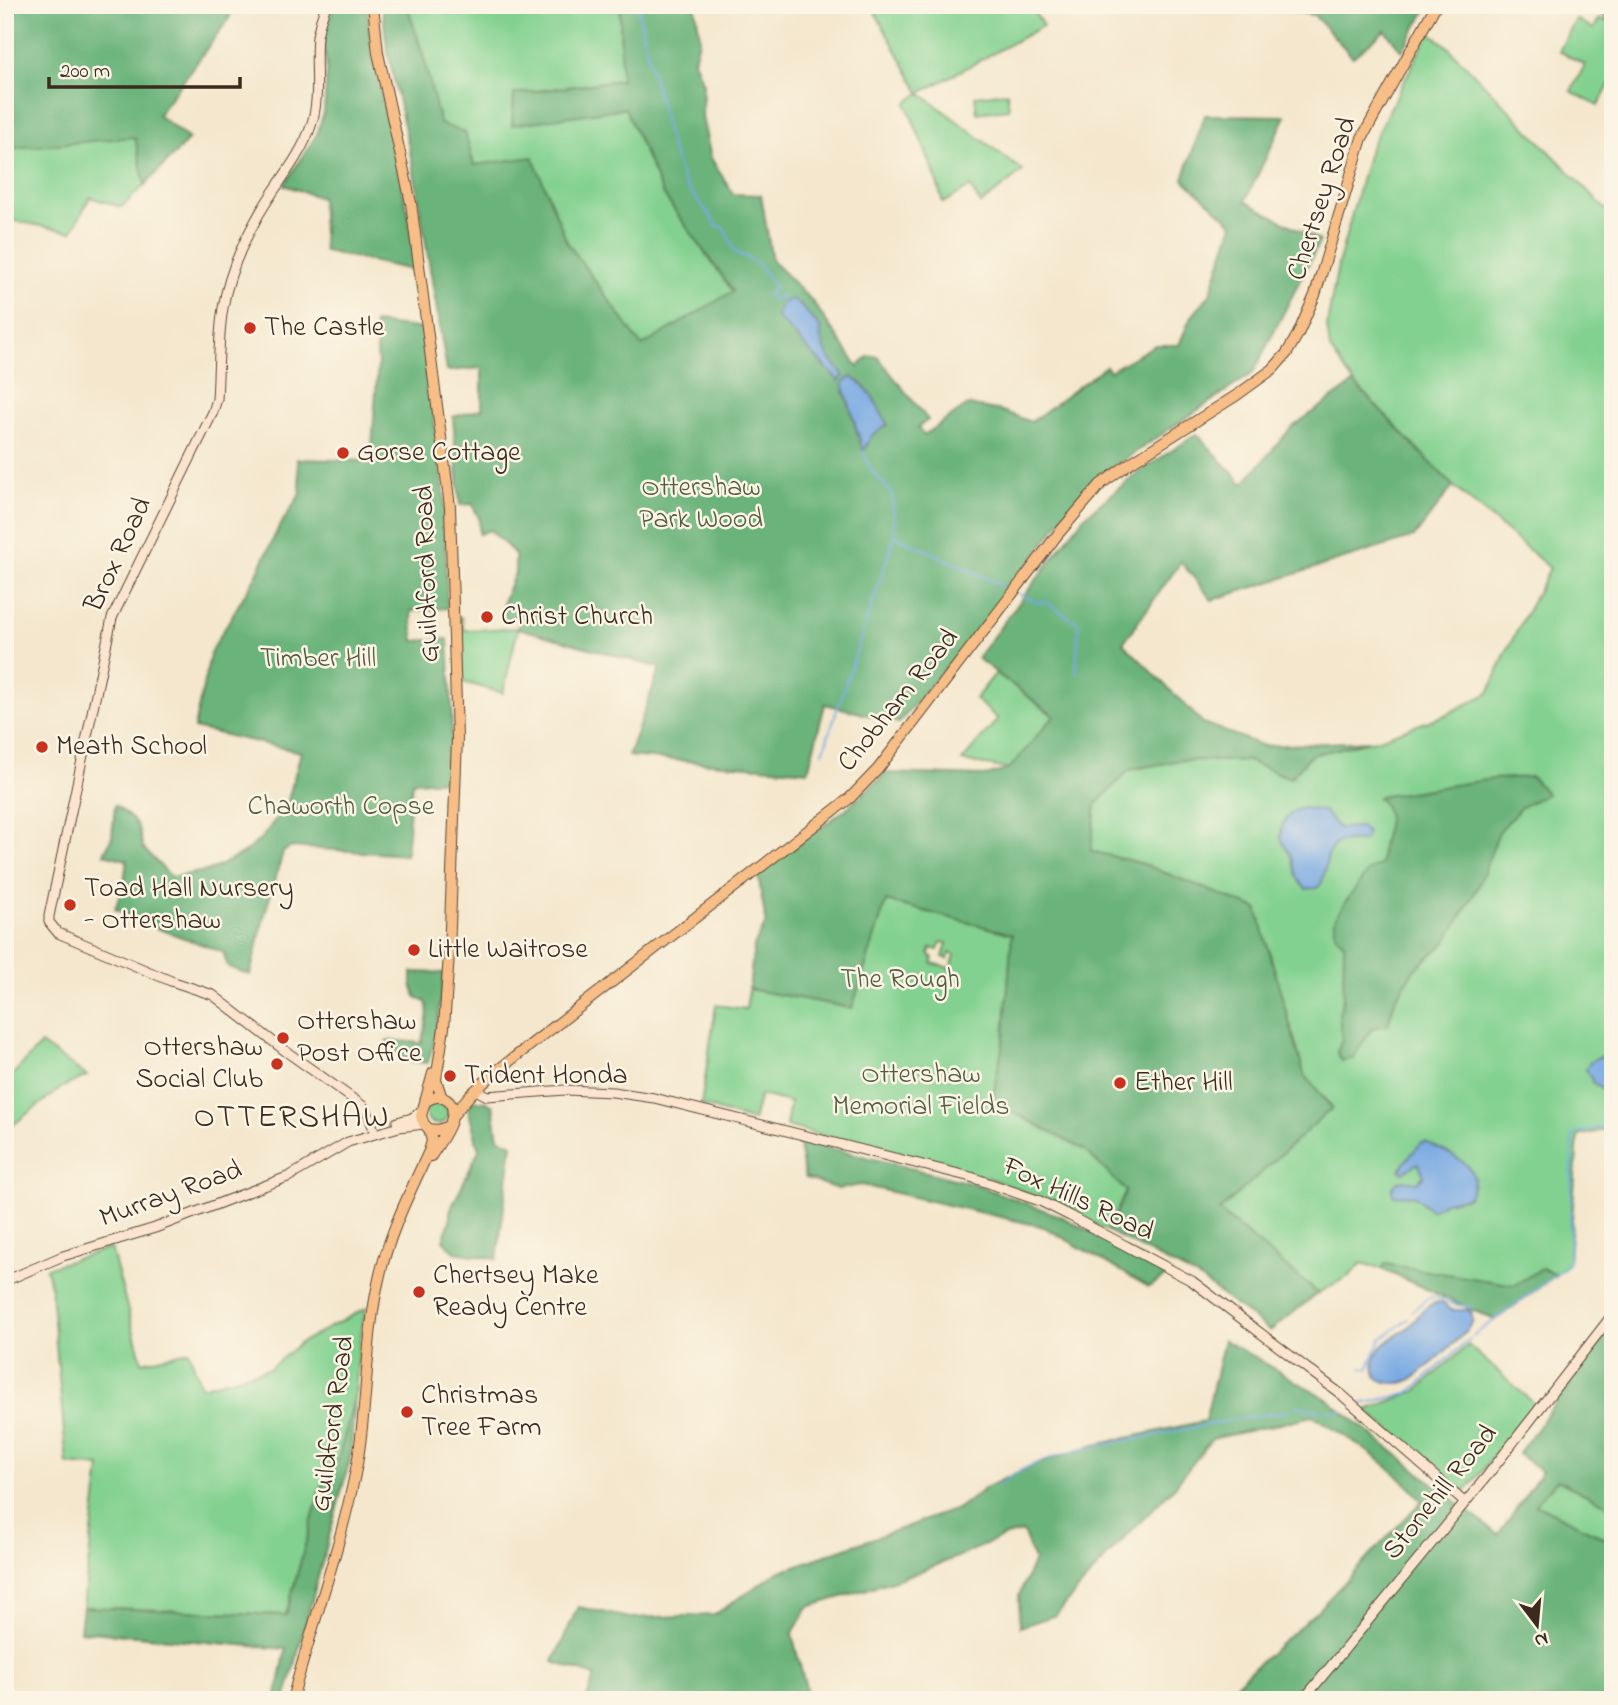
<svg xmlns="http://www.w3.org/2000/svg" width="1618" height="1705" font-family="'Indie Flower',sans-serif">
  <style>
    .green { fill: #83d190; stroke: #5f7e57; stroke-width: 2; fill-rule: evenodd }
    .forest { fill: #6ab37a; stroke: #526e4c; stroke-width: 2; fill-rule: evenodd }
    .water { fill: #78a9e3; stroke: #5a6a80; stroke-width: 2 }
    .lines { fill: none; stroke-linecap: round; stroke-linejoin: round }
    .stream { stroke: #78a9e3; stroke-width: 2 }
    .secondary-casing { stroke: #574638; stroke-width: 11 }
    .primary-casing { stroke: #574638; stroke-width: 12 }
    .secondary { stroke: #fce5cf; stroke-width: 9 }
    .primary { stroke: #f7be87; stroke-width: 10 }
    .poi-dot { fill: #c8321e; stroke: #fcf5e5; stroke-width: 2.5 }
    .labels { text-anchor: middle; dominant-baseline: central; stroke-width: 5; stroke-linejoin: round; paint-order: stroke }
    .street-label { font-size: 28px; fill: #3b2a1e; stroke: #fcf5e5 }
    .poi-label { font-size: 28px; fill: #3b2a1e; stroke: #fcf5e5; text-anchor: start }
    .park-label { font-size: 28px; fill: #515c40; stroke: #fcf5e5 }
    .quarter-label { font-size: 32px; letter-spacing: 2px; fill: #3b2a1e; stroke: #fcf5e5 }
  </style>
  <rect width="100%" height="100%" fill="#fcf5e5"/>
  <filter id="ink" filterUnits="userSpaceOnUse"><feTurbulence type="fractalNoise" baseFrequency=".0143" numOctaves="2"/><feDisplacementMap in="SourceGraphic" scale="14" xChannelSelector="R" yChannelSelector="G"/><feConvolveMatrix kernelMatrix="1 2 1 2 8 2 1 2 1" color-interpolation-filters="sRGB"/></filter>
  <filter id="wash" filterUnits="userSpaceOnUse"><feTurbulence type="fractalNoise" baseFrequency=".00686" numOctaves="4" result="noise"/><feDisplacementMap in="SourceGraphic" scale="28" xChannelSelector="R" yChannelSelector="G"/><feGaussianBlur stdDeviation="1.57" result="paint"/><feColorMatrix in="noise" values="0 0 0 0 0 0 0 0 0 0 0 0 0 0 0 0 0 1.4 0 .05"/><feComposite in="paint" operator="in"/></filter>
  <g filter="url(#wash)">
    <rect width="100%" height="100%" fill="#f4e7cd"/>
    <path class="green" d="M407,5h213l1,75 -106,14 -3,30 113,-16 38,86 70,98 -91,54 -75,-104 -34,-84 -59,7 -34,-40z
      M871,5h159l13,21 -123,67 103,78 -42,33 -11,-17 -27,16 -8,-28 -29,-72 14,-10z
      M1594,5h19v73l-15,28 -27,-15 14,-26 -26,-14 17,-32 18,10 5,-10 8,3 -5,-10z
      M1429,32l18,14 166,171v911l-35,8 -9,125 -4,7 -70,52 -113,-51 -20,-6 -13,13 -31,17 -100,-82 114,-104 -28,-33 -47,-165 -117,-46 -50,-12 6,-47 33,-34 52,-10 67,1 42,17 21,-23 68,-16 66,-24 44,-22 16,-39 45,-86 -97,-82 -99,-103 -24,-34 -3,-24 11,-60 32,-117z
      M1007,92l2,17 -32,4 -2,-17z
      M136,136l9,49 -24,22 -31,-10 -18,35 -67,-13v-70z
      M459,617h2l3,13 54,-2 -15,65 -40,-11z
      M996,673l59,44 -46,52 -47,-8 36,-42 -23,-20z
      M886,901l126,33 -8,104 -12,63 93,49 41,41 -18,40 -63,-31 -56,-22 -203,-52 4,-24 -30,-7 -7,26 -52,-16 15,-100 30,4 3,-20 103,19zM941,942l6,1 -4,14 5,2 2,-6 5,2 -4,13 -19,-5 1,-5 -4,-4 2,-6 7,2z
      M41,1044l46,32 -26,12 -48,37 -8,-9v-33z
      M426 1113a11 11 0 1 1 22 0a11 11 0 1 1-22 0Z
      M111,1248l31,114 47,-11 12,36 69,-19 30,-25 66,-35 -7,38 -4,50 -16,60 -19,35 -34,124 -203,-8 17,-140 -33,-3 -16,-174 -5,-22z
      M1468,1345l67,59 -71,89 -98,-83 49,-18z
      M1557,1480l56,28v34l-78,-38z"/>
    <path class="forest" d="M5,5h223l2,12 -72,98 31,24 -44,46 -10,-48 -130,12z
      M334,5h33l5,49 36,159 8,58 -92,-20 -3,-53 -37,-13 33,-51 7,-23 3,-38 -4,-39z
      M382,5h25l16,50 17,69 25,8 9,33 59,-8 34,85 75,104 91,-55 -70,-97 -38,-86 -113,17 2,-31 107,-14 -1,-75h75l5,32 -6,23 9,24 -1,33 9,41 22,36 28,1 11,66 40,40 46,66 10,-10 9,-1 51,64 -10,7 6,8 44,-30 34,6 29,11 75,-56 4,5 45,-26h24l11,-26 20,-25 23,-70 -50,-45 22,-64 81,1 -41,85 75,40 -67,132 -165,111 -97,131 -92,108 -74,-19 -17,67 -180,-15 32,-88 -142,-40 1,-10h-14l-2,-16 12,-29v-19l-25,-24 -11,4v-16l-7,-14 -12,1 -7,-88 29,-8v-41l-35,3 -34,-205 -26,-117zM797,302l23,25 1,13 7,16 15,20 -20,-10 -3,-7 -44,-43zM859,381l15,18 13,26 -15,10 -8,15c-10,-18 -11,-40 -20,-59z
      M1248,5h181l-27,46 -17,-21 -32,27 -39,-42c-14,-1 -29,-8 -42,-9 -8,0 -15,2 -24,-1z
      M374,323l50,6 1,25 19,136 3,118 -36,3 3,30 34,-2 4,70 -2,71 -38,2 -6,73 -114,-8 -9,5 -19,65 -14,58 -22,-8 -5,-15 -69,-25 -39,-18 9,-26 3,-23 -23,-6 8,-17 3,-32 18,15 5,7 5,21 28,29 41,-7 30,-16 19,-15 26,-35 14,-52 -107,-24 17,-77 46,-77 21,-45 23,-36 -4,-34 74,2 7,-98z
      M1354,383l99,103 -39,51 -202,63 -31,-38 -58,81 80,80 61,23 105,-5 -58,14 -21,23 -42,-17 -67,-1 -52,10 -33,34 -5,47 49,12 117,46 47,165 28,34 -113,103 99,82 -48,38 -71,-53 -91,-47 18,-40 -41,-41 -93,-49 12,-63 8,-104 -126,-33 -34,107 -103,-19 5,-43 12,-23 -8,-49 89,-66 39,-35 100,3 23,-7 45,-53 -77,-58 106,-140 53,-44 61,-40 46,50 49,-57z
      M1532,777l15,17 -26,13 -22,25 -21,55 -32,55 -32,28 -19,30 -7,25 -16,3 -19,30 -11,3 -5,-9 5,-12 -3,-26 4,-16 1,-55 -9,-9v-15l9,-15 25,-34 12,-6c1,-7 0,-16 2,-23 5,-19 10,-27 -5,-44l114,-18z
      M412,972l32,1 -8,62 -8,28 -26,-3 -1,-6 -16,-7 2,-7 35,3c1,-15 9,-25 4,-41l-10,-5 -4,-13z
      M472,1100l14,2 7,4 5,32 14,6 -15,115 -42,-7 -12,-12 7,-19v-10l29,-61 -11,-42z
      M798,1140l176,44 86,32 111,57 -22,14 -105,-60 -183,-42 -23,4 -33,-11z
      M1385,1264l130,21 27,-17 14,7 -61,45 -113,-51z
      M1613,1325v183l-56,-28 -22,24 78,38v158h-388l9,-14 84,-76 104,-109c-29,-36 -70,-61 -109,-85l-101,23 -39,49 -60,62 -57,65 -36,12 -1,-31 15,-36 -11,-28c-24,4 -44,16 -66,25 -48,20 -99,35 -149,50l-16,27 17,66h-223l9,-24 -42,-14 25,-55 52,11 84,-3 64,-43 181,-64 28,-21 46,-22 62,-20 110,-24 19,-81 103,59 171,136 44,-64 -24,-17z
      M355,1396l-5,63 -65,241h-9l10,-51 -206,-18 3,-24 203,8 34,-124 19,-35z"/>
    <path class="water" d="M791,299l6,3 23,25 1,13 7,16 16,20 -5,5 -63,-65 6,-13z
      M851,377c19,9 27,30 36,48l-15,10 -9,16 -20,-68z
      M1303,808l21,3 14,17 23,-1 6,6 -3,8c-8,0 -17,-1 -24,1 -16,6 -13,29 -19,42l-4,4 -11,1c-10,-8 -10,-19 -14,-31 -3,-7 -9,-13 -11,-20 -2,-15 9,-27 22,-30z
      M1613,1055v42l-20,-14 -7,-14c5,-12 15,-13 27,-14z
      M1426,1142c20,12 64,22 42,55l-25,6 -12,7 -16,-14 -22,-1 -1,-6c8,-13 12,-8 25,-7l7,-6 -6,-13 -14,9 -4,-1c3,-10 14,-19 21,-28z
      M1441,1302l11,8h15l4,2 2,9 -7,10c-12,12 -42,41 -56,49 -10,5 -24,4 -33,-2 -11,-27 12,-37 29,-49 13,-10 17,-26 35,-27z"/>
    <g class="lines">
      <path class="stream" d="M638,5l6,36 28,109 13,35 27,33 3,7 9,3 11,24 21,10 19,24 -7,9 5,5 8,-5 1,8
        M896,536l113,53
        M1019,594l19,9 8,-1 33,22 -3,50
        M823,752l72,-217 -3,-41 -21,-24 -8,-19
        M1605,1115l4,-10
        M1571,1202l2,-68 40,-10
        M1412,1312c15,-16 19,-19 38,-9 6,3 15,2 22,5
        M1473,1336l92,-68 4,-7 2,-55
        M1361,1367l7,2 13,-30 27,-20
        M1361,1404l47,-10 62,-55
        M1295,1406l26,5
        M1326,1411l16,1
        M998,1485c42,-32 97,-38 148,-48 48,-10 95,-19 143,-26"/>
    </g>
  </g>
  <g filter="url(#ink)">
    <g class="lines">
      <defs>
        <path id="secondary" d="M326,5c-4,10 -7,20 -9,31 -3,30 4,61 -6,90 -11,33 -38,62 -54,92 -16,28 -29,58 -34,90 -5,29 -4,61 -6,91l-4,13 -101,206 -63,298v6l9,11 113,48 42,14 71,55 79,56 6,9 6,19
          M476,1090l11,6 78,-6 48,2 41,6 317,79 69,24 30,15 122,65 150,114 122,107
          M397,1122l15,-4 8,-6
          M5,1281l58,-25 92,-28 135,-52 58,-34 51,-15 25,-3
          M1303,1700l184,-224 126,-162"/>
        <path id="primary" d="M373,5l5,48 33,150 39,304 7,231 -8,216 -5,74 -8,52 6,18
          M433,1073l-12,43 3,8 5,5 9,1 9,-3
          M425,1102c7,-5 15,-7 22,-2 17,12 -8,43 -16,56
          M454,1114l16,-19 28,-25 352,-272 28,-29 180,-235 43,-50 29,-21 107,-68 36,-26 14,-16 11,-19 17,-39 47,-157 74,-133
          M292,1700c21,-79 50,-156 65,-236 11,-61 8,-124 22,-185 10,-46 30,-85 50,-128l3,-10 -3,-12"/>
      </defs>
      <use href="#secondary" class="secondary-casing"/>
      <use href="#primary" class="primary-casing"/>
      <use href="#secondary" class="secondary"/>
      <use href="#primary" class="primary"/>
    </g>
  </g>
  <g class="poi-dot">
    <circle cx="250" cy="328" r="7"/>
    <circle cx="343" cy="453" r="7"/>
    <circle cx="487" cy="617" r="7"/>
    <circle cx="42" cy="747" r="7"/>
    <circle cx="70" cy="905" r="7"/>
    <circle cx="414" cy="950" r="7"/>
    <circle cx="283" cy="1038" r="7"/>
    <circle cx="277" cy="1064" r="7"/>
    <circle cx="450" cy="1076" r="7"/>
    <circle cx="1120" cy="1083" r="7"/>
    <circle cx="419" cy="1292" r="7"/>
    <circle cx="407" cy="1412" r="7"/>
  </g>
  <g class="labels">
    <g class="street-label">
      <text transform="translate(1323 199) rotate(-72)">Chertsey Road</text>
      <text transform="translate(119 555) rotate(-65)">Brox Road</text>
      <text transform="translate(428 574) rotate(-92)">Guildford Road</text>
      <text transform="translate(899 701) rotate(-51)">Chobham Road</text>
      <text transform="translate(171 1195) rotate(-20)">Murray Road</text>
      <text transform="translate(1078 1200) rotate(25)">Fox Hills Road</text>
      <text transform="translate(334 1424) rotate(-82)">Guildford Road</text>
      <text transform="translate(1441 1493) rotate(-51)">Stonehill Road</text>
    </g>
    <g class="poi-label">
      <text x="264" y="328">The Castle</text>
      <text x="357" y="453">Gorse Cottage</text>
      <text x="501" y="617">Christ Church</text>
      <text x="56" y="747">Meath School</text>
      <text x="84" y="889">Toad Hall Nursery<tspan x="84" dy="32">- Ottershaw</tspan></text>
      <text x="428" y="950">Little Waitrose</text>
      <text x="297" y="1022">Ottershaw<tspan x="297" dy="32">Post Office</tspan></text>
      <text x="263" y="1048" text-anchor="end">Ottershaw<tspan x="263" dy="32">Social Club</tspan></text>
      <text x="464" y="1076">Trident Honda</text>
      <text x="1134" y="1083">Ether Hill</text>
      <text x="433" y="1276">Chertsey Make<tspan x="433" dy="32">Ready Centre</tspan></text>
      <text x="421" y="1396">Christmas<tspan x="421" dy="32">Tree Farm</tspan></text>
    </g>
    <g class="park-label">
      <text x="701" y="488">Ottershaw<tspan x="701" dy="32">Park Wood</tspan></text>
      <text x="318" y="659">Timber Hill</text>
      <text x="341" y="807">Chaworth Copse</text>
      <text x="900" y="980">The Rough</text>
      <text x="921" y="1075">Ottershaw<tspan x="921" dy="32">Memorial Fields</tspan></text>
    </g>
    <g class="quarter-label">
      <text x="292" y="1118">OTTERSHAW</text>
    </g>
  </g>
  <rect width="1618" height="1705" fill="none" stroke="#fcf5e5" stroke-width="28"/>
  <g transform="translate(1537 1625) rotate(164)" stroke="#fcf5e5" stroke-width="5" paint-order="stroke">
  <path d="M0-5L12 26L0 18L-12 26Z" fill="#3b2a1e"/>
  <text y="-10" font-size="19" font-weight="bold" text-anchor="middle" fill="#3b2a1e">N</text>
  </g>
  <path d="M49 77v10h191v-10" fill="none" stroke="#3b2a1e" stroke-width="3.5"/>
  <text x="60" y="77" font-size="21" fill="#3b2a1e" stroke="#fcf5e5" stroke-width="5" paint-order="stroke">200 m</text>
</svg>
